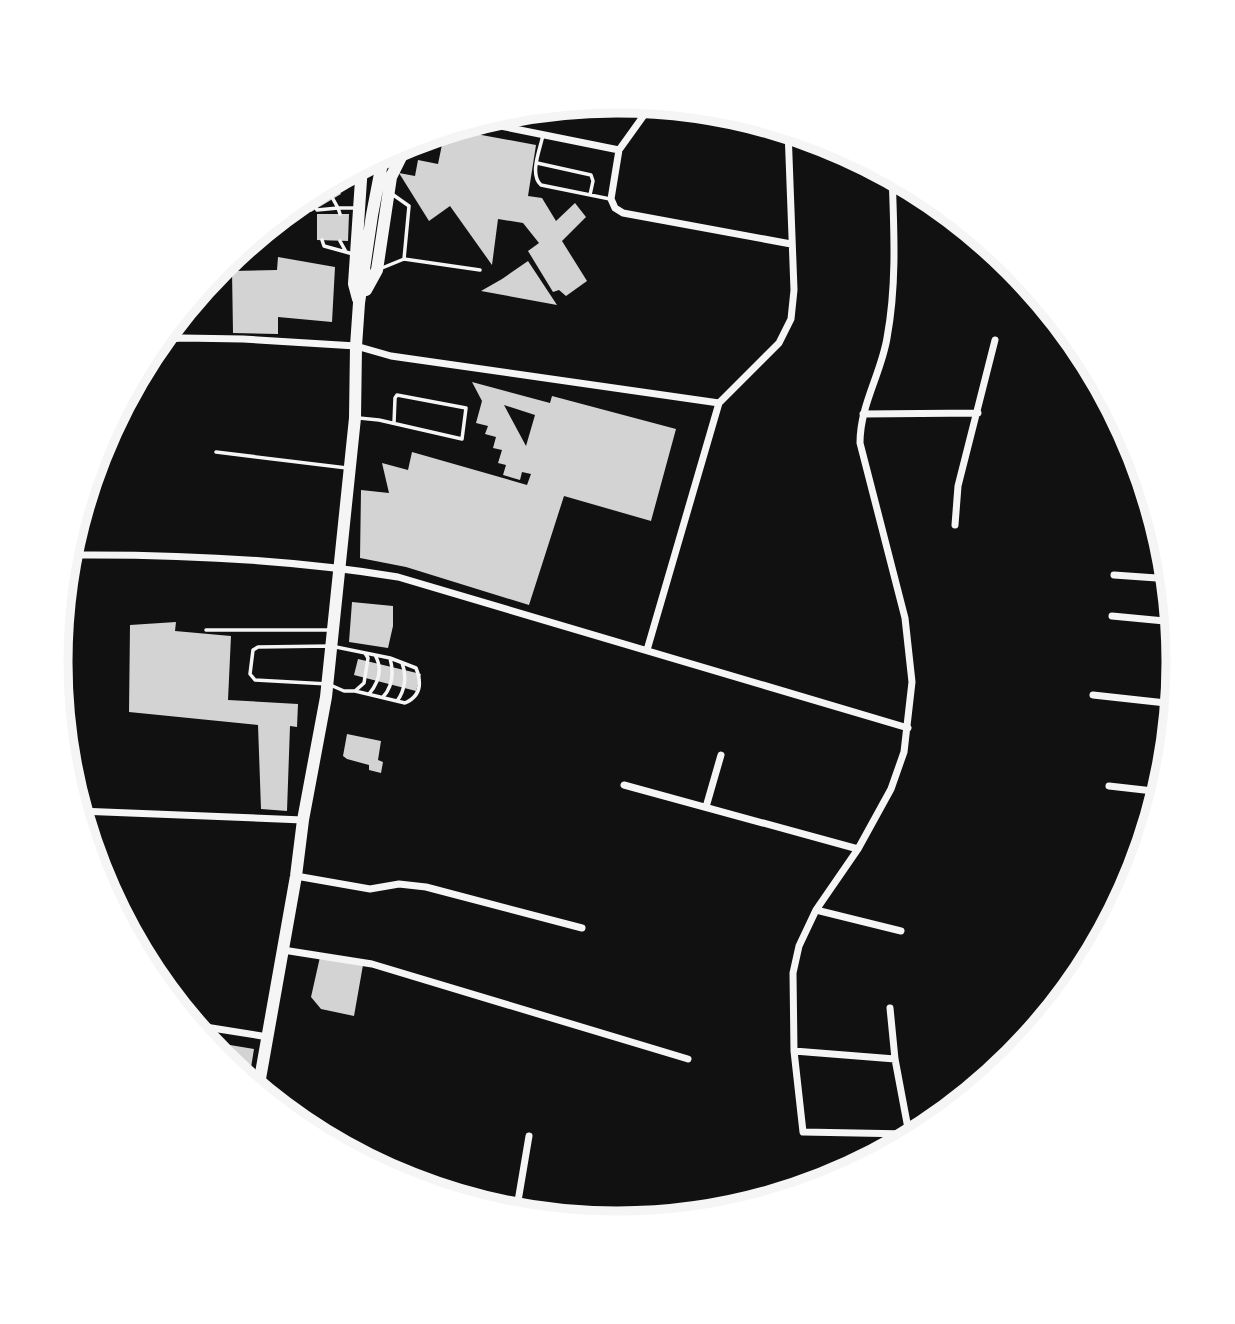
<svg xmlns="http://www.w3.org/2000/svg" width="1235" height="1324" font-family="Quicksand,sans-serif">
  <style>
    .building { fill: #d3d3d3; fill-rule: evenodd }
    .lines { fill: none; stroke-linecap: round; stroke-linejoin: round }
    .service { stroke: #f5f5f5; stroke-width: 3.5 }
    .minor { stroke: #f5f5f5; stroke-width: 7 }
    .primary { stroke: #f5f5f5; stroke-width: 12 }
    .rim { fill: none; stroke: #f5f5f5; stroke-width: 9 }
  </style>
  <rect width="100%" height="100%" fill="#111"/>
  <path class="building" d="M449,129l87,16 -8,51 14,2 14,23 19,-18 11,14 -24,24 25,40 -21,15 -7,-6 -6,2 -25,-41 11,-8 -16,-20 -25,-4 -6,46 -42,-59 -21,15 -30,-48 16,3 3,-16 20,4 7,-34z
    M333,180l8,14 -30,18 -9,-14z
    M317,214h32l-1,27 -31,-1z
    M278,257l57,10 -3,55 -54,-5v17l-45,-1 -1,-62 45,-1z
    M528,261l29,44 -76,-14 21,-12z
    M190,303l1,13h-12l6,-8z
    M472,382l78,21 2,-7 124,33 -25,92 -87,-25 -35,109 -123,-38 -46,-9 1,-68 28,3 -7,-30 26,7 4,-18 115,33 4,-11 -9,-2 -2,8 -17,-5 3,-10 -8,-2 4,-13 -9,-2 3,-11 -11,-3 3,-8 -12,-3 6,-22zM504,405l31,10 -9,31z
    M352,602l41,4v20l-5,22 -39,-6z
    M176,622l-1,9 56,5 -3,64 70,4 -1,23 -7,-1 -3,85 -26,-2 -3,-84 -129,-13 1,-87z
    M358,659l63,15 -5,17 -62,-16z
    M347,734l34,7 -3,19 5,2 -2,11 -12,-3v-5l-22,-6 -4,-3z
    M320,957l43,8 -9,51 -33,-7 -10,-12z
    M218,1043l36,6 -5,31 -29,-21 -4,-6z"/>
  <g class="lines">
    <path class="service" d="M543,135c-3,15 -14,39 -2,50l69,14
      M537,163l54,12 2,6 -3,14
      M333,199l5,9h19
      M316,208l1,2 21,-2 2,6
      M322,240l2,6 29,8
      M340,241l5,9
      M404,259l76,11
      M382,268l22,-9 5,-53 -17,-12
      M359,418l20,2 83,19 4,-31 -69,-13 -2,3 -1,25
      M216,452l131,16
      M206,630h125
      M331,646l59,12 26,10c6,15 5,28 -11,35l-50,-12h-11l-16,-7 -73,-4 -5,-6 3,-24 5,-3z
      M355,691l9,-8 4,-25 -3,-5
      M369,694c10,-12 14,-25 6,-39
      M383,697c10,-11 11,-24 7,-39
      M397,701c8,-10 10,-26 5,-38"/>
    <path class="minor" d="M652,104l-33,46 -8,49 4,9 8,5 168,31
      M475,121l144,29
      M892,175c2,55 5,109 -5,163 -6,36 -27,67 -27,105l45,175 7,64 -8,70 -13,37 -33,60 -42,61 -17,36 -6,27 1,78 9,81 106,2
      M159,340l23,-2 61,1 113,7 35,10 328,47
      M863,414l115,-1
      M955,525l3,-39 37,-146
      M67,555c110,-1 222,4 331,22l510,151
      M1114,575l57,4
      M1112,616l63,6
      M647,650l72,-247 60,-60 12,-24 3,-29 -6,-160
      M1093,695l82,9
      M624,785l234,64
      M1109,786l53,6
      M706,807l15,-52
      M79,811l224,9
      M296,876l74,13 29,-5 27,3 156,41
      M816,910l85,21
      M283,950l89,14 316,95
      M890,1008l5,51 15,80
      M193,1025l75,12
      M794,1051l101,8
      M516,1213l13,-77"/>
    <path class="primary" d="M366,290l11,-20 14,-93 18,-36
      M358,299l-4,-15 8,-119
      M258,1090l38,-214 7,-56 23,-123 29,-279 1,-72 3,-43 13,-88 12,-62"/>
  </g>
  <path d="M0 0H1235V1324H0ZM68 662a549 549 0 1 1 1098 0a549 549 0 1 1-1098 0Z" fill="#fff" fill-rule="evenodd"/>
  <path class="rim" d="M68 662a549 549 0 1 1 1098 0a549 549 0 1 1-1098 0Z"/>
</svg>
